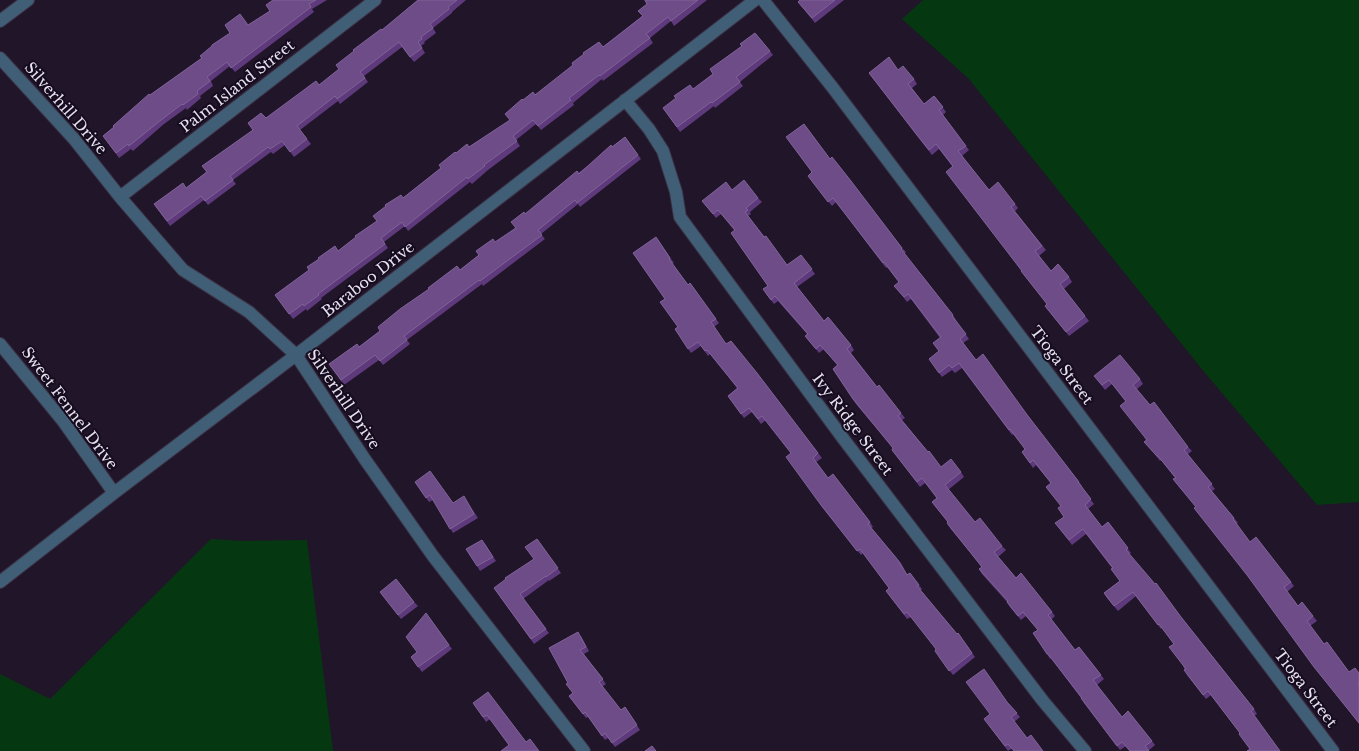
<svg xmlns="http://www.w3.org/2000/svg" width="1359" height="751" font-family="'Libre Baskerville',serif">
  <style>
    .green { fill: #053811 }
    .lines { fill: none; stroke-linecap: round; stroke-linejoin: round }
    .minor-casing { stroke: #3c3245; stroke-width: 14 }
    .tertiary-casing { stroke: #3c3245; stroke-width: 14 }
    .minor { stroke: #415e77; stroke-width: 12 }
    .tertiary { stroke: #415e77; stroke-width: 12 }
    .wall { fill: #5e3a7c }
    .building { fill: #6d4c88; stroke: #806398 }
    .labels { text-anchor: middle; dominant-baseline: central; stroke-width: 4; stroke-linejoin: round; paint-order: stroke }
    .street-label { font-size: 15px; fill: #e7e1ef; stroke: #160c1f }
  </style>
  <rect width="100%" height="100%" fill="#201529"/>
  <path class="green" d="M923,0h436v502l-42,3 -112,-132 -237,-295 -66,-59z
    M211,539l32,2 64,-1 26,211h-333v-77l50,25z"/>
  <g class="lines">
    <defs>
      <path id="minor" d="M0,21l28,-21
        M0,58l74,81 46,58 63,73 66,42 47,43 68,103 69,98 151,195
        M625,100l24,29 14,22 13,41 4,25 162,220 201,264 42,50
        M120,197l255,-197
        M0,344l63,77 51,72
        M0,582l114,-89 182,-138 459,-355"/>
      <path id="tertiary" d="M763,0l70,88 500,663"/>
    </defs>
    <use href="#minor" class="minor-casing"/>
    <use href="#tertiary" class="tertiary-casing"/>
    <use href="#minor" class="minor"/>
    <use href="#tertiary" class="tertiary"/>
  </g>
  <path class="wall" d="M273,0h54l-15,9 2,3 -79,60 -5,-6 -19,15 2,5 -13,10 1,2 -14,12 -1,-2 -22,16 -31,27 -2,-2 -12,9 -16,-22 11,-9 36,-32 98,-70 22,-14z
    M418,0h48l-14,12v1l-19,15 3,5 -12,9 1,1 -4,3 4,7 -11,9 -12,-15 -38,29 4,6 -28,22 -2,-3 -38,29 11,14 -17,13 -9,-12 -12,9 -2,-2 -38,28 3,4 -28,21 -4,-5 -34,26 -16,-22 32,-16 20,-16 47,-42 -5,-7 18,-5 53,-33 20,-15 43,-40z
    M644,0h63l-33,26 -3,-5 -21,17 3,5 -50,38 -1,-2 -29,24 1,2 -33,25 -5,-6 -20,16 4,6 -32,24 -16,14 -2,-2 -62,49 -3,-5 -21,16 4,6 -67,50 1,1 -15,12 -1,-2 -13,10 -18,-24 63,-44 39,-29 26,-24 38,-30 15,-15 13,-6 41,-26 13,-21 12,-5 68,-48 39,-31 5,-12z
    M800,0h44l-29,23 -17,-21z
    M742,46l28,5 3,4 -33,27 3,4 -28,22 -1,-2 -34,26 -17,-24 31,-19 19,-15z
    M898,70l16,9 3,5 -5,4 12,16 10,-8 12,16 -3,3 26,35 -7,6 27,34 26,14 3,4 -3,3 31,39 -7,6 12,15 18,6 3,5 -8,7 25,32 -20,15 -24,-30 2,-2 -25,-33 -70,-105 -13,-17 -7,6 -15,-19 -48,-63z
    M625,137l16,22 -61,48 -2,-3 -37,30 4,5 -62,47 -1,-2 -75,56 3,4 -27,21 -4,-5 -35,25 -15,-21 30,-17 156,-119 10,-14z
    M830,159l72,89 4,4 -2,2 49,61 3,5 13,19 -6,4 13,17 52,56 51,66 3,4 -1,1 13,17 -6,5 14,18 6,-5 23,31 -2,1 52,63 73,92 3,5 -3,2 -4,33 -10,-16 -29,-38 -5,4 -19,-24 -13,-31 -12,-16 -1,1 -25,-33 -18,15 -11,-13 -3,-5 16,-12 -8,-13 -26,-34 -14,11 -13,-17 5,-11 -3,-11 -15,-19 5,-4 -15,-18 -3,3 -11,-16 3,-3 -12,-15 -1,1 -50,-67 -7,5 -3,-3 -10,7 -13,-18 10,-8 1,-13 -29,-39 -4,3 -9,-12 1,-8 -12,-15 -1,1 -50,-66 -4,4 -21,-26z
    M732,190l26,8 4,4 -12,10 1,2 -3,2 39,49 14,-10 14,19 -18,13 27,34 27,24 3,5 -3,3 26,34 24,26 4,5 -3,2 26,32 13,15 20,5 3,5 -16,13 27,32 27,24 4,4 -8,7 18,21 36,34 3,4 -4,4 24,30 4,-3 25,32 -7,6 25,32 30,24 3,4 -7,6 -22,-5 -6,4 -36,-47 -3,-5 -30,-40 -1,1 -3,-5 -9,-24 -12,-14 -5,4 -11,-13 -3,-5 -25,-28 -3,-5 3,-2 -32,-39 -3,-5 1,-1 -16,-20 5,-4 -12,-15 -5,4 -28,-37 1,-2 -37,-44 -23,-35 4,-4 -13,-16 -5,4 -14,-17 2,-2 -29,-33 -4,3 -8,-10 2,-8 -34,-56 -13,-16 -5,4 -14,-17z
    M656,237l18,26 -2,1 16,21 2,-2 29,40 -5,4 12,17 92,109 4,5 -6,4 12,16 42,44 3,5 -2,1 30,35 6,11 3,-1 12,16 -2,2 37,43 1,-1 17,24 -22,18 -18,-24 1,-2 -25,-32 -4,2 -18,-24v-7l-26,-35 -2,2 -40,-49 -30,-53 -25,-33 -5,4 -9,-12 -8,6 -16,-22 9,-8 -27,-34 -2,2 -7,-10 -10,7 -16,-24 3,-2 -13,-28z
    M1094,376l46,3 3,5 -6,5 13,16 38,42 4,4 -4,3 27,35 -3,2 22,27 4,5 -2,1 14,18 41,40 3,4 -7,6 11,14 15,10 4,5 -7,5 14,18 25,28 10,1v51l-163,-217 -19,-23 -4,-5 2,-1 -14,-18 -1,1 -12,-15 -4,-4 2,-2 -21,-39 -13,-17 -7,6z
    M415,482l38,21 14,-2 11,17 -25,15 -20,-33 -4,2z
    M537,539l24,34 -12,8v-1l-26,19 26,34 -15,11 -40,-56 40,-29z
    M485,544l11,17 -16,10 -3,-5z
    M380,592l34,10 4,4 -17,13z
    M426,613l26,36 -30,23 -11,-15 6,-5z
    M581,636l8,15 -5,3 22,30 -4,3 19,23 4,-3 15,23 -25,17 -7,-9 -3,2 -17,-23 -2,1 -17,-22 4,-3 -5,-10z
    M1007,702l13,15 -6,5 13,16 -19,13 -24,-32z
    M473,703l53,39 -17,3 -19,-26 -4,3z"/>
  <path class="building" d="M273,0h43l-7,4 2,3 -80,61 -4,-6 -20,15 3,4 -13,10 1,3 -15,11 -1,-1 -21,16 -32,26 -1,-2 -12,9 -13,-17 11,-9 -1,-1 36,-32 1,1 52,-37 -2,-2 12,-10v-1l18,-12 -5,-8 15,-11 8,11 22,-14 -4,-6z
    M418,0h39l-9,7 1,2 -19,15 3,4 -12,9 1,2 -4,3 4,6 -12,9 -11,-15 -39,30 5,6 -28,21 -2,-3 -38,30 10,13 -17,13 -8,-11 -12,8 -2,-2 -38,29 3,4 -28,21 -4,-5 -34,25 -13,-17 29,-21 3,5 21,-16 -5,-6 51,-36 -5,-7 13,-10 5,5 50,-37 3,4 20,-16 -3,-4 18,-14 -1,-1 28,-21 1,1z
    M645,0h53l-27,21 -3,-4 -22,17 4,4 -50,38 -1,-1 -30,23 2,2 -33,26 -5,-6 -20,16 4,5 -33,24 1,1 -17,13 -1,-2 -62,50 -3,-5 -21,16 4,6 -67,50 1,1 -15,11 -1,-2 -14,10 -14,-19 34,-25 -2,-3 12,-8 -1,-1 17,-12 3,5 18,-14 -1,-1 22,-15 -4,-5 13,-10 -1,-1 16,-10 2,3 38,-30 -2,-3 16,-13 1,1 11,-9 2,3 41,-27 -5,-6 17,-15 1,1 10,-8 2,3 38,-30 -1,-2 12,-9 -1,-1 16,-11 4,5 40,-31 -5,-5 9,-7z
    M800,0h35l-23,18 -14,-16z
    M755,33l15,18 -34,26 4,5 -28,21 -1,-1 -34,25 -14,-19 13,-10 -2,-2 16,-11 3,4 20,-15 -3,-5 32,-23 -2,-2z
    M889,57l9,13 5,-4 11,13 -6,5 16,20 10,-8 9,11 -4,3 27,36 -8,5 31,39 9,-8 17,22 -4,3 31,39 -7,5 16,20 7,-7 11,13 -9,7 25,32 -19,16 -21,-26 2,-2 -26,-33h1l-76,-99 7,-6 -17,-22 -7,6 -15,-19 -45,-58z
    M804,124l26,35 2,-2 19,24 51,67 -1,1 52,66 -1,1 14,18 -6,5 16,21 7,-6 45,62 51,66h-1l13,17 -6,6 17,22 6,-5 20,26 -2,2 29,34 1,-1 25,34 73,92 -3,2 29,40h-33l3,-2 -11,-15 1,-1 -32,-42 -5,4 -19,-25 2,-1 -17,-22 5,-3 -15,-20 -1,1 -25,-33 -19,14 -10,-13 16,-12 -9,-12 2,-1 -30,-39 -14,11 -14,-17 9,-6 -6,-9 3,-2 -15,-19 5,-4 -18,-23 -3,3 -8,-11 3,-3 -15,-20 -1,1 -50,-67 -7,5 -3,-3 -10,8 -10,-14 10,-8 -6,-8 8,-6 -33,-43 -4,3 -10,-11 5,-4 -15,-20 -1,1 -50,-65 -5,4 -20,-26 4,-4 -26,-35z
    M625,137l13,18 -61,48 -2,-3 -37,30 4,5 -62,46 -1,-1 -75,56 3,4 -27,21 -5,-6 -34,25 -12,-16 28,-20 2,3 21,-16 -2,-4 22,-18 29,-20 -1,-1 29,-22 3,4 19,-15 -3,-4 17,-12 2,3 21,-14 -5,-6 13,-10 1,2 52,-43 2,3 32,-29 1,2z
    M744,180l14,18 -12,10 2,2 -3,2 19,25 2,-1 21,29 14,-10 11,14 -18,14 30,38 4,-4 23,28 -4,4 30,38 2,-2 22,28 -3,3 30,36 1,-1 12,16 10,-8 10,13 -16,13 30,37 5,-4 22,28 -8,6 22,26 5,-5 31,39 -4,3 27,35 4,-3 22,28 -8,5 29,37 6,-6 24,30 -7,5 4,5h-19l-8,-9 -5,4 -36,-48h1l-34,-44h-1l-14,-21 5,-3 -15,-18 -5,4 -11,-14 1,-1 -29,-32 3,-2 -35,-44 1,-1 -16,-20 5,-4 -15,-20 -5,4 -25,-32 1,-2 -40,-49 -20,-30 5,-4 -18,-20 -4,4 -11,-13 3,-2 -33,-38 -4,4 -8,-11 5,-3 -37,-53 4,-3 -17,-20 -5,4 -11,-13 24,-19 6,8z
    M656,237l14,21 -1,1 19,26 2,-2 26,36 -5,3 15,22 5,-3 26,32 61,80 -5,5 15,20 5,-4 37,48 -2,2 29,35 10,16 3,-2 9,12 -2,1 40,48 1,-1 14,20 -23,18 -14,-20 1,-2 -29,-37 -3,2 -18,-23 3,-3 -29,-39 -3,2 -39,-50 -32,-44 5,-4 -29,-37 -4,3 -9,-11 -8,6 -13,-18 10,-8 -31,-38 -2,1 -7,-9 -10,7 -13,-20 3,-2 -18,-25 5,-3 -32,-46z
    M1120,355l20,24 -7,6 17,20 4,-3 34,45 -4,3 28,34 -4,3 26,31 -1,1 17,23 6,-5 35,45 -7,5 14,19 4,-4 11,14 -6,5 17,23 3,-2 22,30 6,-4 4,5v9l-1,1 1,2 -1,1 1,2v35l-45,-56 -67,-92 -53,-67 2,-1 -23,-28 3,-1 -18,-22h-1l-13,-14 3,-2 -27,-34 6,-5 -17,-21 -7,5 -8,-9z
    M430,471l23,32 11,-7 10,18 -24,15 -20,-34 -4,3 -11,-16z
    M537,539l21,29 -12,9v-1l-26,18 26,35 -15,10 -37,-51 12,-9 -1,-1 29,-19 -9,-12z
    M482,540l11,17 -16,9 -11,-17z
    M396,579l18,23 -16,13 -18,-23z
    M426,613l23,32 -31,22 -7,-10 6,-5 -11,-15z
    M578,632l8,15 -6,3 23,29 -4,3 22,28 4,-3 12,18 -25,18 -7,-10 -3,3 -17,-24 -2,2 -14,-18 4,-3 -7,-9 2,-1 -19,-35z
    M984,669l23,33 10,11 -6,4 16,21 4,-3 12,16h-29l-6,-7 -3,2 -21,-27 6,-5 -24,-32z
    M488,692l38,50 4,-3 9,12h-38l8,-6 -22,-30 -4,2 -10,-14z
    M652,746l4,5h-11z"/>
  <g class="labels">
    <g class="street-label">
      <text transform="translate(237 86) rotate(-38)">Palm Island Street</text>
      <text transform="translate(66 108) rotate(49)">Silverhill Drive</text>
      <text transform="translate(368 279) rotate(-38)">Baraboo Drive</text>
      <text transform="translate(1062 365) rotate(53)">Tioga Street</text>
      <text transform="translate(344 399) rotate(56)">Silverhill Drive</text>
      <text transform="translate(70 408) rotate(53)">Sweet Fennel Drive</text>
      <text transform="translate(853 424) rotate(53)">Ivy Ridge Street</text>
      <text transform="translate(1306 688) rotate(53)">Tioga Street</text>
    </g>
  </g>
</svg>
